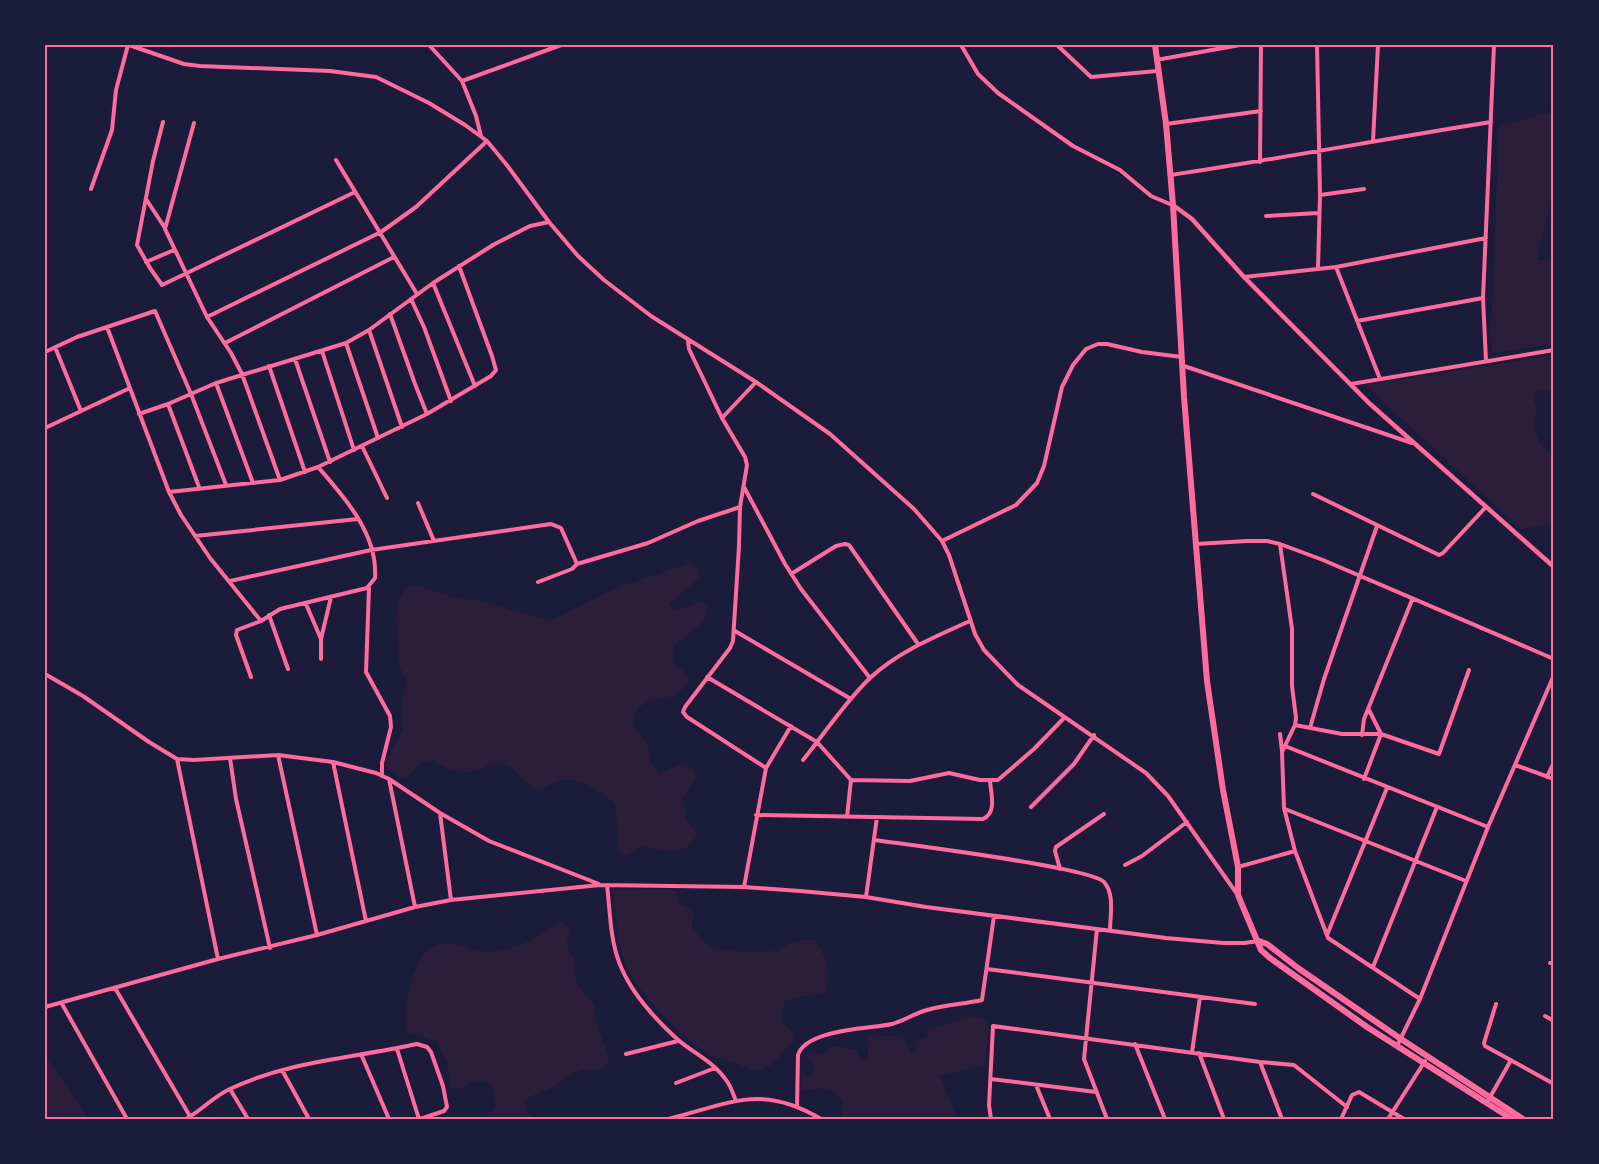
<svg xmlns="http://www.w3.org/2000/svg" width="1599" height="1164" font-family="'Nunito Sans',sans-serif">
  <style>
    .green { fill: #2a1e3b }
    .lines { fill: none; stroke-linecap: round; stroke-linejoin: round }
    .minor { stroke: #ff6b9d; stroke-width: 4 }
    .tertiary { stroke: #ff6b9d; stroke-width: 4.5 }
    .primary { stroke: #ff6b9d; stroke-width: 6 }
    .neatline { fill: none; stroke: #ff6b9d; stroke-width: 2 }
  </style>
  <rect width="100%" height="100%" fill="#1b1b3a"/>
  <path class="green" d="M1554,111v84l-9,27 -8,38 17,-1v85l-62,9 -1,-23 8,-204z
    M1554,355v38l-5,-3 -11,-1 -4,4v8l3,5c-6,25 -1,36 17,52v66l-33,5 -156,-144z
    M691,563l7,6 2,9c-10,9 -24,17 -31,27l6,6 26,-9 8,4c-4,23 -20,25 -35,40v18l8,6 7,10c-18,32 -50,5 -56,45l13,16 6,24 8,8 24,-10 8,6 4,8 -13,21 3,21 11,14c-7,24 -37,20 -55,12 -7,6 -13,12 -22,10l-5,-51c-14,-13 -37,-29 -58,-23 -6,2 -12,6 -18,9 -18,-5 -22,-24 -36,-26 -9,-1 -15,2 -23,5 -16,7 -34,1 -48,-9l-11,3 -16,17 -9,-5 -13,-11 20,-34 -2,-22 5,-26 -7,-17 -3,-48 1,-14 6,-11 6,-5 9,-1 34,11 29,4 69,20 64,-32z
    M670,889l7,2 2,14 12,4 2,4 -1,13c4,6 9,14 15,18 20,11 50,7 71,7 10,-9 24,-12 37,-11 11,16 18,35 11,53 -14,4 -28,2 -41,8l-4,12v8l11,11 2,6c-9,12 -19,28 -33,32 -9,3 -17,-5 -26,-7 -6,-2 -12,-2 -18,-5 -27,-10 -78,-64 -90,-90 -10,-24 -11,-53 -15,-78z
    M563,922l8,8 -4,11 1,8 7,11 -1,15 4,10 16,19 4,23 11,32 -1,5 -4,4 -10,2 -8,-1 -13,4 -21,15 -23,9 -5,6 3,9 10,7h-59l7,-2 10,-9c0,-9 0,-29 -15,-27 -6,0 -17,7 -24,8l-5,-2 -4,-25 -10,-20 -29,-9c-7,-21 5,-80 28,-88 19,-6 36,9 55,7 13,-1 32,-7 44,-14 9,-6 17,-13 28,-16z
    M974,1016l9,2 6,8 -4,40 -45,9 17,44h-117c3,-6 5,-12 1,-19 -7,-15 -24,-11 -39,-10l-1,-15 10,2 3,-14 -9,-7 6,-6 11,5 9,-9 26,4 2,9 9,-1 -1,-23 28,1 7,-2 9,18 6,-2 -2,-9 13,-4 -2,-7z
    M45,1055l44,64h-44z"/>
  <g class="lines">
    <path class="minor" d="M129,45l55,19 16,2 130,5 46,6 53,26 36,22 22,16 19,23 43,58 29,34 26,24 47,36 105,66 74,52 84,75 28,32 7,14 26,79 9,16 34,35 128,88 22,23 69,98
      M429,45l33,36 14,35 5,20
      M961,45l17,29 20,19 75,53 47,24 31,26 21,9
      M1057,45l34,32 66,-6
      M1317,45l3,150 -2,73
      M1156,60l84,-15
      M462,81l99,-36
      M163,122l-10,39 -16,84 13,23 12,17 193,-93
      M194,123l-29,106 42,88 24,36 11,21 38,106
      M1166,124l95,-13
      M1373,141l5,-96
      M336,160l81,134
      M1260,162l1,-117
      M1171,175c107,-16 213,-36 320,-53
      M91,189l21,-59 4,-40 12,-45
      M1320,195l44,-6
      M146,199l19,29
      M1266,216l52,-3
      M146,262l28,-12
      M1336,267l44,112
      M1244,277l92,-10 150,-29
      M433,283l42,103
      M411,299l13,28 27,74
      M390,314l25,70 12,30
      M207,317l174,-85 35,-25 71,-66
      M1357,321l126,-23
      M107,327l62,165 12,23 29,43 51,63
      M369,330l33,97
      M688,341l1,8 33,69 23,39 2,8 -7,42 -1,39 -6,95 -3,7 -45,59 -2,5 4,5 79,51
      M225,343l169,-86
      M346,343l32,95
      M55,347l26,64
      M322,351l32,99
      M45,352l32,-15 78,-26 36,83 35,91
      M295,359l35,103
      M1486,361l-3,-63 11,-253
      M269,366l36,106
      M1184,366l228,77
      M216,383l37,100
      M1351,384l203,-34
      M168,404l31,83
      M139,414l29,-10 48,-21 130,-40 23,-13 64,-47 60,-38 37,-19 19,-4
      M722,418l34,-36
      M45,428l85,-40
      M362,446l25,52
      M744,487l41,77 16,25 69,89
      M169,492l111,-12 38,-13 109,-53 64,-38 5,-6 -4,-14 -33,-90
      M1313,494l126,61 4,-2 43,-46
      M418,503l16,38
      M195,536l163,-17
      M942,541l74,-36 21,-22 7,-17 18,-79 11,-22 13,-16 12,-5h9l35,8 40,5
      M1196,544l51,-3h20l13,3 43,16 231,99
      M1280,544l12,85v57l4,32 -1,7 -13,27 2,56 11,43 33,87 92,61
      M791,574l45,-28 9,-2 4,1 69,99
      M230,581l141,-31 180,-26 10,4 16,36
      M538,582l34,-13 5,-5 71,-21 50,-22 42,-14
      M369,588l-3,84 24,44 1,11 -9,36v13
      M306,604l15,35
      M269,615l19,54
      M735,631l116,68
      M321,659v-20l10,-42
      M45,674l38,22 66,46 28,17 17,1 84,-5 55,7 43,11 13,6 51,34 49,28 110,43
      M251,677l-15,-42 1,-5 24,-9 19,-12 87,-21 8,-10c3,-44 -30,-80 -57,-111
      M707,677l110,65 34,38 -4,37
      M1295,725l47,9h39l58,20 30,-84
      M1310,728l14,-49 53,-153
      M1280,734l2,17
      M1362,735l2,-16 48,-119
      M1285,746l203,81
      M278,755l39,180
      M230,758l6,41 34,149
      M177,759l41,200
      M803,760c22,-27 42,-58 67,-82 29,-27 65,-41 100,-57
      M333,762l33,159
      M1515,765l39,14
      M1547,777l7,-15
      M389,779l26,128
      M1364,779l17,-45 -12,-24
      M851,780l59,1 39,-8 31,7h18l36,-31 30,-31
      M1031,807l43,-43 20,-29
      M1285,809l181,72
      M440,813l11,87
      M756,815l227,4c14,-6 8,-25 7,-38
      M875,840c33,5 215,27 229,42 11,12 6,34 6,49
      M1125,865l17,-9 45,-34
      M1238,867l57,-16
      M1060,869l-5,-18 1,-4 48,-33
      M607,885c3,25 3,53 12,77 11,30 35,56 58,77 16,14 37,23 49,41 5,6 7,14 10,21
      M744,887l22,-119 25,-42
      M866,897l11,-80
      M1097,929l-13,130 23,60
      M1327,935l60,-147
      M1550,963h4
      M1373,967l64,-160
      M987,969l268,35
      M115,988l76,130
      M62,1004l65,115
      M1496,1004l-12,39 1,3 69,38
      M45,1007l173,-48 99,-24 98,-28 36,-7 149,-15 144,2 56,4 66,6 60,10 240,31 57,5h21l15,-2
      M1545,1016l9,5
      M1135,1044l30,75
      M1397,1046l23,-47 68,-172 66,-152
      M397,1049l22,70
      M1192,1052l8,-55
      M1199,1053l25,66
      M361,1054l28,65
      M626,1054l52,-13
      M1260,1062l22,57
      M282,1070l27,49
      M991,1079l105,13
      M676,1083l39,-15
      M1036,1085l14,34
      M230,1089l18,30
      M1489,1099l22,-39
      M797,1107l1,-52c8,-26 72,-26 94,-31 12,-3 23,-11 35,-14 17,-5 37,-6 55,-10l12,-84
      M186,1119c16,-9 29,-24 46,-31 61,-28 122,-30 185,-44l10,3 4,5 12,34 4,21 -3,4 -24,8
      M668,1119c61,-15 93,-36 153,0
      M991,1119l-2,-14 4,-79 267,36 34,3 53,42
      M1341,1119l11,-24 7,-3 45,27
      M1388,1119l37,-58"/>
    <path class="tertiary" d="M1173,205l19,14 52,58 125,126 185,164"/>
    <path class="primary" d="M1155,45l11,79 7,81 11,192 23,284 16,109 15,77v28l23,55 9,8 97,69 145,92
      M1259,941l8,3 31,24 103,71 122,80"/>
  </g>
  <rect width="1599" height="1164" fill="none" stroke="#1b1b3a" stroke-width="93"/>
  <rect x="46" y="46" width="1506" height="1072" class="neatline"/>
</svg>
